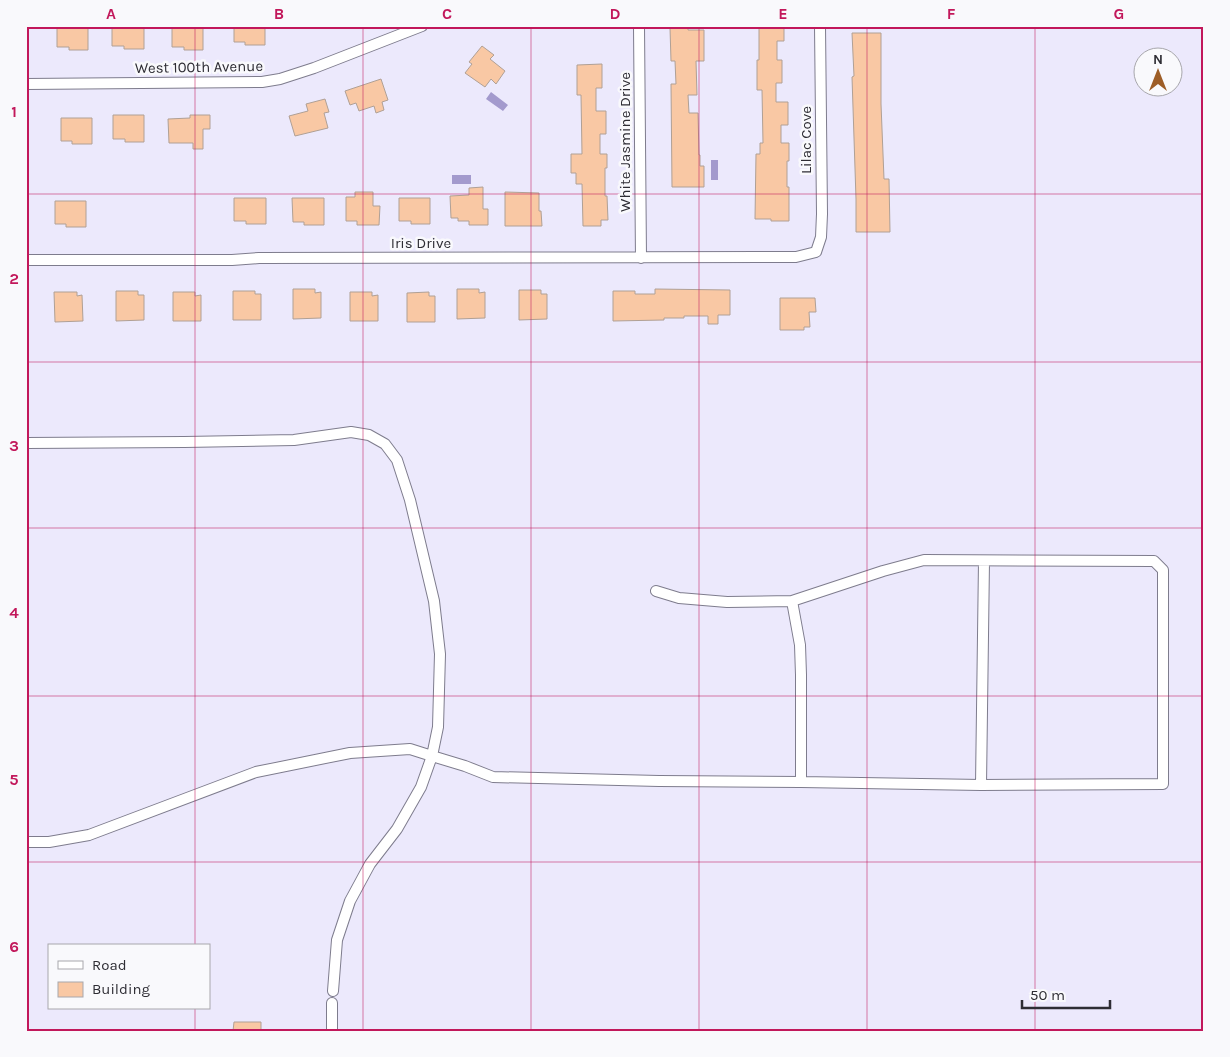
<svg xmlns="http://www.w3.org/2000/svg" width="1230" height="1057" font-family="Karla,sans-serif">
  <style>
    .water { fill: #a39acd }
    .building { fill: #f9c8a4; stroke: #b0a095 }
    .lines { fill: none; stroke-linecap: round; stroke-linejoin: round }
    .minor-casing { stroke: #7e7c8d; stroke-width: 12 }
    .minor { stroke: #fff; stroke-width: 10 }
    .grid { fill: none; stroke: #c2185b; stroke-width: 1; stroke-opacity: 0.55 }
    .labels { text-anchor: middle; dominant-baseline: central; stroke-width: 5; stroke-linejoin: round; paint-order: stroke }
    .street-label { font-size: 15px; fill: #2e2d34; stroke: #f9f9fc }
    .neatline { fill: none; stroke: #c2185b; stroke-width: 2 }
    .grid-label { font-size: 16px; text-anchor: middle; font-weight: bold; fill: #c2185b }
  </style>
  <rect width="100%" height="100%" fill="#ece9fc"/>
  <path class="water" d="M491,92l17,13 -5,6 -17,-12z
    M711,160h7v20h-7z
    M452,175h19v9h-19z"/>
  <path class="building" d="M57,26h31v24h-19v-3h-12z
    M112,26h32v23h-20v-3h-12z
    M172,26h31v24h-19v-3h-12z
    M234,26h31v19h-20v-3h-11z
    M759,26h25v15h-7v19h5v23h-6v19h12v23h-7v18h8v18h-2v26h2v34h-18v-2h-16l1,-65h4v-11h3l-1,-53h-5v-30h2z
    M670,28h18v2h16v31h-8l1,34h-9l1,18h9l1,42h1v11h4v21h-32l-1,-103h5l-1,-23h-4z
    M852,33h29v71l3,75h5l1,53h-34v-33l-4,-122 2,-1z
    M482,46l12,9 -4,4 15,12 -9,13 -5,-5 -6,8 -20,-14 7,-9 -3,-2z
    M602,64v24h-6v23h10v23h-6v20h7v14h-2v28h2l1,24h-7v6h-18l-1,-42h-6v-11h-5v-19h11l-1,-59h-4v-30z
    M381,79l7,21 -6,2 2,8 -8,3 -2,-7 -15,5 -3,-8 -6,2 -5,-14z
    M325,99l4,13 -5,1 4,15 -33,8 -6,-20 19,-5 -2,-7z
    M113,115h31v27h-19v-3h-12z
    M190,115h20v14h-7v20h-10v-6h-24l-1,-24 22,-1z
    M61,118h31v26h-20v-3h-11z
    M483,187v22h5v16h-19v-4h-11v-3h-7l-1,-22 19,-1v-7z
    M355,192h18v14h7l-1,19h-22v-4h-11v-24h9z
    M505,192l34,1v18h2l1,15h-37z
    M234,198h32v26h-20v-3h-12z
    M292,198h32v27h-20v-3h-11z
    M399,198h31v26h-19v-3h-12z
    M55,201h31v26h-20v-3h-11z
    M293,289h22v4l6,-1v26l-28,1z
    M457,289h22v4l6,-1v26l-28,1z
    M655,289l75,1v25h-12v9h-10v-8h-24v2h-20v2l-51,1v-30h22v3h20z
    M519,290h22v4h6v25l-28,1z
    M116,291h22v4h6v25l-28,1z
    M233,291h22v3h6v26h-28z
    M54,292h23v4l5,-1 1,26 -28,1z
    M173,292h22v4l6,-1v26h-28z
    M350,292h22v4l6,-1v26h-28z
    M429,292v4h6v26h-28v-29z
    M780,298h35l1,14h-7l1,15h-6v3h-24z
    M234,1022h27v9h-28z"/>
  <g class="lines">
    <defs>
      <path id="minor" d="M639,26l2,232
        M26,84l236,-2 18,-3 34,-11 108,-42
        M26,260h206l27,-2 537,-1 20,-5 5,-15 1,-23 -2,-188
        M26,443l158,-1 110,-2 57,-8 18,3 16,9 12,16 13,40 24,101 6,53 -2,73 -6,29 -22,-7 -60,4 -94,19 -167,63 -40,7h-23
        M656,591l23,7 48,4 65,-1
        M981,785l3,-224
        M333,991l4,-51 13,-39 20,-37 27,-35 24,-42 11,-31 33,10 28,11 166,4 142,1v-107l-1,-30 -8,-44 91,-30 41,-11 230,1 9,9v214l-182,1 -180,-3
        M332,1031v-28"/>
    </defs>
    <use href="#minor" class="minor-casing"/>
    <use href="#minor" class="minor"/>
  </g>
  <path class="grid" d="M195,26v920M363,26v1005M531,26v1005M699,26v1005M867,26v1005M1035,26v1005M26,194h1178M26,362h1178M26,528h1178M26,696h1178M26,862h1178M195,1008v23"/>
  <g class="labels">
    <g class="street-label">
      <text transform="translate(199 67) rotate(-1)">West 100th Avenue</text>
      <text transform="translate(806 140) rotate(-90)">Lilac Cove</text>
      <text transform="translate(625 142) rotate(-90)">White Jasmine Drive</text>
      <text x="421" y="243">Iris Drive</text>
    </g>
  </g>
  <rect width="1230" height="1057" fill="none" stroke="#f9f9fc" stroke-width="55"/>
  <rect x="48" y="944" width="162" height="65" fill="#f9f9fc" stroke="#a8a7ac"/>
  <rect x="58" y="961" width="25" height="8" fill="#ffffff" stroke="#a8a7ac"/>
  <text x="92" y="970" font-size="15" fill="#2e2d34">Road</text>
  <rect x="58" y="982" width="25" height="15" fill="#f9c8a4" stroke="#a8a7ac"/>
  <text x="92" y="994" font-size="15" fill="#2e2d34">Building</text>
  <g transform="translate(1158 72)"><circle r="24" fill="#f9f9fc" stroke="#a8a7ac"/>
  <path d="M0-4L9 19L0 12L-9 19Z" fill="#9d5d27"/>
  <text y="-8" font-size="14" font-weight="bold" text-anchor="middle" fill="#2e2d34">N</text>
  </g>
  <path d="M1022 1000v8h88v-8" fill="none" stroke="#2e2d34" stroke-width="2.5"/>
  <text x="1030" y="1000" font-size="15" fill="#2e2d34" stroke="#f9f9fc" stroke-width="4" paint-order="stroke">50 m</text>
  <rect x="28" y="28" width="1174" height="1002" class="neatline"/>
  <g class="grid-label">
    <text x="111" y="19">A</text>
    <text x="279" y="19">B</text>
    <text x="447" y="19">C</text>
    <text x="615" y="19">D</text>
    <text x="783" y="19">E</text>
    <text x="951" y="19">F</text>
    <text x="1119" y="19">G</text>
    <text x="14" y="117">1</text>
    <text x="14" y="284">2</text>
    <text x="14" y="451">3</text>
    <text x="14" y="618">4</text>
    <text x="14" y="785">5</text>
    <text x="14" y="952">6</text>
  </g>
</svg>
